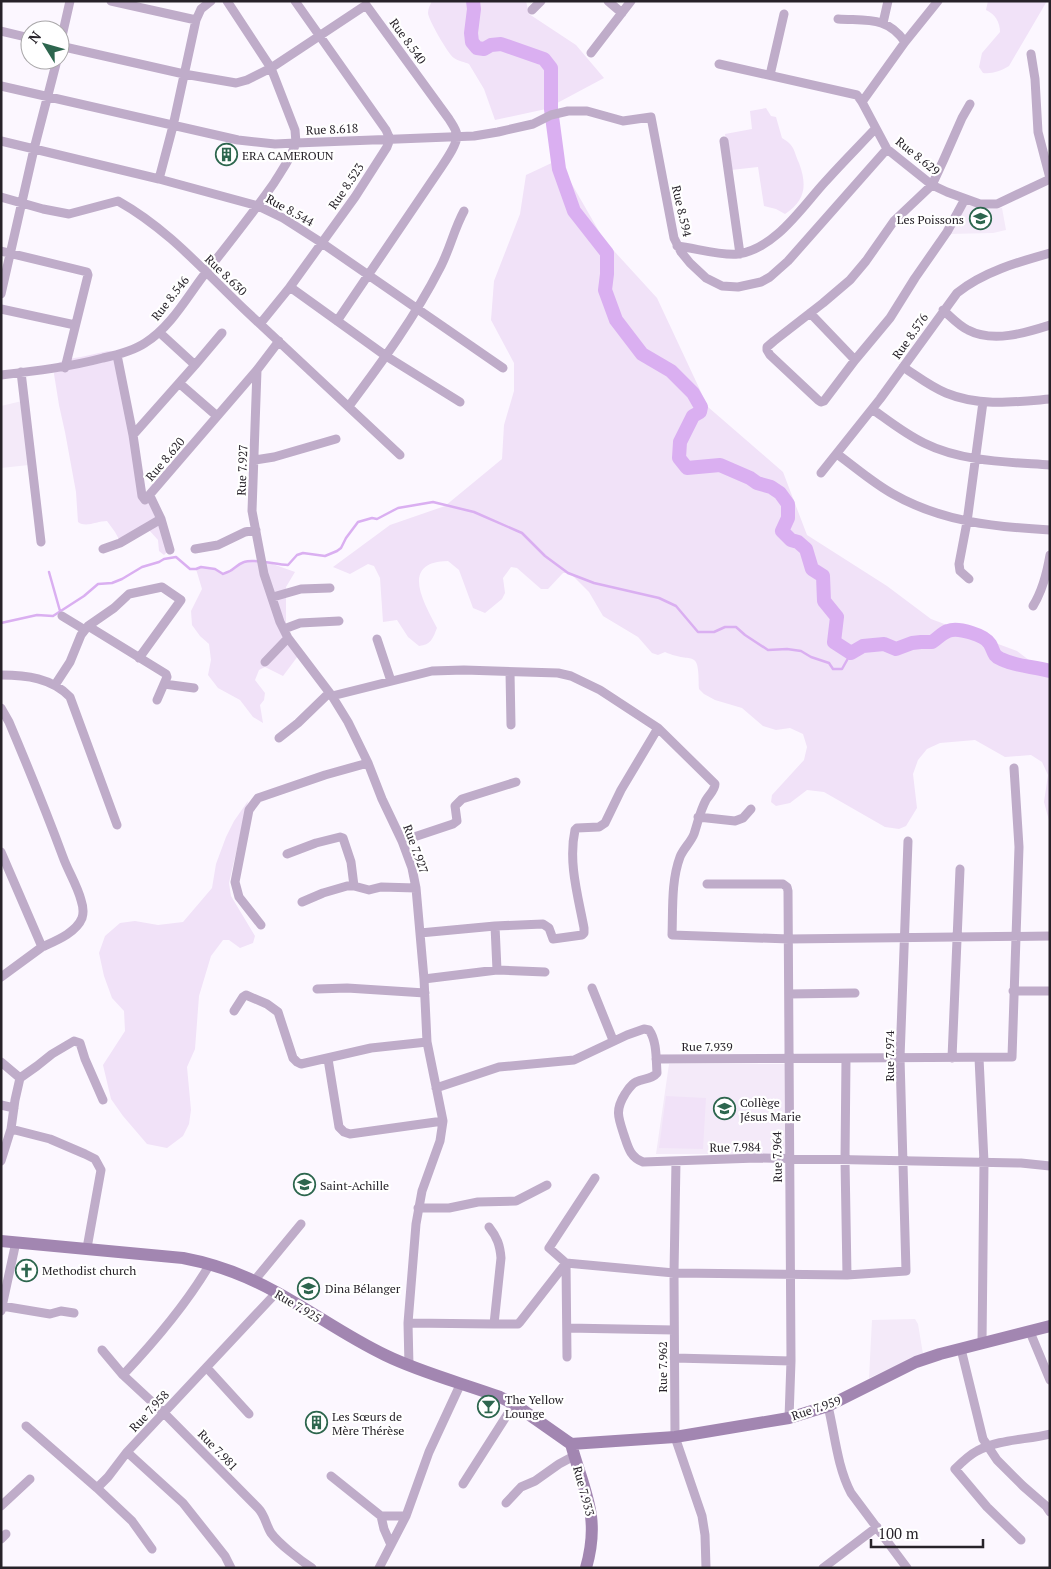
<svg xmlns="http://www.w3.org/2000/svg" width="1051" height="1569" font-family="'PT Serif',serif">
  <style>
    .built { fill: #f4eaf9 }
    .green { fill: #f1e2f8 }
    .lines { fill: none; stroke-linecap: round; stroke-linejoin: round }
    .stream { stroke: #daaff1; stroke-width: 2.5 }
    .river { stroke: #daaff1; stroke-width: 14 }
    .street { stroke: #bfacc9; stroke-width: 9 }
    .secondary { stroke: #a286b1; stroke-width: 12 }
    .labels { text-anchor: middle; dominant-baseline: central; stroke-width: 4.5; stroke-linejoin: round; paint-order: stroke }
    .street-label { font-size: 12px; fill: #272229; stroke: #fff }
    .poi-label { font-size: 12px; fill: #272229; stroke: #fff; text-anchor: start }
  </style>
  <rect width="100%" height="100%" fill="#fcf7ff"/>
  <path class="built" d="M967,205l22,4 13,-1 4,22 -13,3 -44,1z
    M22,401l7,64 -28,3v-62z
    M669,1064h116v90h-129z
    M915,1319l3,5 5,30 -54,24 3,-58z"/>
  <path class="green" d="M432,1h94l3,13 47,31 28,33 -58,31 -51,11 -11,-31 -15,-25c-4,-2 -11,-3 -15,-6 -6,-4 -26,-39 -26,-45 0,-4 2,-8 4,-12z
    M988,1h59l-38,65c-8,5 -17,8 -26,7l-4,-6 3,-14 18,-21c0,-10 -5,-18 -14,-22z
    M766,108l5,8 5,1 6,21c13,8 11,11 17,25 8,22 7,37 -14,51l-9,-5 -12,-3 -6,-39 -27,3 -6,-36 27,-5 -2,-18z
    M558,160l46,80 53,58 51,109 75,65 24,63 80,51 44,33 86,32 33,25v148l-6,-22 4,-27 -6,-13 -11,-7 -26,2 -30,-17 -35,3 -13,6 -9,11 -5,14 4,34 -11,18 -7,3 -14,-2 -61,-35 -17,-2 -17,13 -14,3 -5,-4 1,-7 32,-35 3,-13 -4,-13 -13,-6 -14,2 -13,-4 -21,-18 -27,-8 -11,-6 -5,-5c0,-43 -5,-24 -34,-37l-7,3 -6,-2 -14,-16 -35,-21 -14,-24 -19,-19h-7l-15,16h-7l-24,-21 -6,-1 -8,11 2,15 -3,6 -17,14 -12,-5 -14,-38 -11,-9c-49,1 -24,42 -11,67 -4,10 -6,17 -18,18l-11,-9 -11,-17 -14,2 -3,-44 -6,-12 -6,-2 -18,10 -17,-7 57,-42 55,-19 57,-47 2,-34 10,-34v-28l-23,-43 3,-39 26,-67 6,-39z
    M108,351h3l7,7 29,139 7,6 15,47 -5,5 -5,-4 -1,-11 -9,-10 -29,11 -5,-9 -8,-11c-10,0 -21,7 -29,1l-2,-30 -11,-60 -6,-27 -5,-31 2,-8 2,-3 9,-4 14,-2z
    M249,561l18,1 28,10 -9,15v36l12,33 -15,20 -18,-9 -6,3 -4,10 10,13 -1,7 -4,5 3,18 -10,-6 -13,-17 -22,-12 -10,-13 3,-15 -2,-16 -9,-8 -8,-11 -1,-14 11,-22 -6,-20c8,-3 19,0 27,4 9,-3 16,-10 26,-12z
    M248,801l-19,82 2,13 24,40 -2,7 -13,5 -11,-8h-6l-12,16 -12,40 -4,53 -8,18 4,43 -2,14 -6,12 -16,12 -20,-4 -24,-28 -12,-17 -8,-34 22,-34 -1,-20 -12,-13 -8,-22 -5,-23 6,-17 15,-13 15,-2 23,4 25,-3 29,-34 4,-24 10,-27 8,-16z
    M666,1096l40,2 -3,51 -44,-1z"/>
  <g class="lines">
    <path class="stream" d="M49,572l11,39
      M1,623l36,-8 16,1 31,-20 14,-12 14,-1 10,-4 20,-12 17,-5 5,-3 12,-2 14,12h6l5,-2 14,2 8,5c2,-1 5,-2 7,-3 5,-3 8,-7 14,-9 11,-4 32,3 44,3l9,-10 6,-2 22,3 12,-5 4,-3 5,-10 12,-16 14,-4 5,1 21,-11 35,-6 41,10 48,21 23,23 23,17 26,10 65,15 17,8 22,26h16l11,-5h11l9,8 23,15 19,-1 14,2 10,6 18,6 4,6h9l9,-16"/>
    <path class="river" d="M473,1l1,8 -3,24 1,9 5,6 7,1 7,-4 10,-1 43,15 7,9v41l8,60 15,42 33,42v21l-2,16 11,30 26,34 29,17 22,22 8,14 -1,5 -7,4 -13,26 -1,16 8,10 33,-3 30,13 7,5 14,4 9,6 8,11v14l-6,13 9,9 7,2 8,7 6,20 11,7 1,25 13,16 -3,25 17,11 12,-7 21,-2 12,5 16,-6 9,-1h11c5,-3 10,-9 16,-11 10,-4 37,4 42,13 4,7 3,12 11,15 16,8 32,7 49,12"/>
    <path class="street" d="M111,1l85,19 5,-11 10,-8
      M227,1l44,67 24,62 1,13 178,-7 24,-4 35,-8 18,-9 17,-4h19l36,10 28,-4 23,121 7,14 9,11 16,15 16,8 16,1 23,-5 9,-5 18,-16 99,-112
      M295,1l91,129 4,9 -3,8 -32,50 -65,90 96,69 74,46
      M608,1l14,12
      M532,10l9,-9
      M838,19c29,2 49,-3 67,23
      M883,23l5,-22
      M1,31l29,7
      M60,45l10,-44
      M60,46l124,28 52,9 11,-3 24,-12 95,-63 83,114c3,5 7,10 8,16 1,9 -13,28 -19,37l-101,149
      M591,53l40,-52
      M1031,54l4,25 3,53 12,46
      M719,64l138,31 5,7 25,47 45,36 15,7 33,12h17l53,-25
      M770,75l14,-61
      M1,86l237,54 37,4 21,-1c-5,15 -14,27 -22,40 -21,30 -44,59 -67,88 -19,24 -35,55 -62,72 -12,8 -28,12 -42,15 -34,9 -67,13 -102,17
      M862,102l43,-60 33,-41
      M1,141l158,38 99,27 25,12 39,25 181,125
      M724,141l16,113
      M159,179l14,-53 23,-106
      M1,197l42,12 26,5 49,-13c50,28 85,69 126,108 52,49 104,97 156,146
      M965,199l-18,33 -32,46 -25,40 -35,42 -31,41 -3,1 -3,-2 -48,-45 -3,-5v-3l7,-6 49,-38 27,-23 16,-19 28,-40 38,-36 12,-26 18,-41 8,-14
      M677,246c18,2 44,10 61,8 37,-5 64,-47 87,-72 16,-18 33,-35 50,-53
      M1,251l86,21 1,3 -23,93
      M1,294l33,-145 23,-89
      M1,309l74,16
      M943,310c8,7 16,16 25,20 25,13 57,3 82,-5
      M810,313l45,47
      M260,324l30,-37
      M117,355l16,80 9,61 3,4 112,-130 22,-29
      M195,365l27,-32
      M903,367c14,9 28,20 43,26 34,14 69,9 104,6
      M257,370l-5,141 12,63 16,48 8,16 44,58 16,26 20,41 14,36 20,42 10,27 4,20 8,91 3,63 16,79 -3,20 -18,50 -6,33 -8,99 1,43
      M21,372l20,170
      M179,383l38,33
      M349,406c33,-44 66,-89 91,-138 10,-19 14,-39 24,-57
      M872,409c17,12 33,25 52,34 38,19 85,19 126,22
      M133,435l62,-70 -36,-33
      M837,454c18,13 36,29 56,40 49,28 102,33 157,36
      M255,460l19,-3 62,-18
      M821,473l59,-74 77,-106c26,-21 61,-31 93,-40
      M150,496l11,23 9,31
      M103,549l17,-6 41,-24
      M195,549l23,-4 27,-13 11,-2
      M969,579l-9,-8 -1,-7 8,-42 16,-120
      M273,597l28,-8 29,-1
      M1033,606c10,-16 14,-33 17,-51
      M62,616l23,14
      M88,626l78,48 1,3 -10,23
      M284,629l16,-6 39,-2
      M377,639l14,42
      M265,662l23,-24
      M510,672l1,53
      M1,675c25,0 51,3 69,22l47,128
      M164,684l30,4
      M55,685l15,-23 11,-27 7,-9 26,-18 15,-14 33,-7 19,13 -42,58
      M332,696l100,-25 32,-1 94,3 13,3 29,14 58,38 57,56c0,6 -6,11 -9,16 -6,11 -8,22 -12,34 -3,8 -11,15 -14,23 -9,24 -7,53 -8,78l117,4 261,-3
      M1,708l8,14c19,45 37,89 54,135 5,14 14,28 18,43 2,6 3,12 1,18 -6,15 -27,23 -40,29
      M279,738l19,-15 31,-30
      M698,817l37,4 8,-3 8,-9
      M402,841l51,-17 4,-3 -2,-15 7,-7 54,-17
      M1,852l41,95 -41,30
      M287,854l29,-11 24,-6 3,1 8,24 3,24
      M707,884h76l4,3 1,4 3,470 -2,57
      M302,902l21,-9 24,-7h7l15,4 12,-3 35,1
      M261,925l-22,-28 -4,-15 14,-72 9,-12 67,-23 43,-12
      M495,926l2,44
      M420,933l75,-7 48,-2 6,4 4,11 29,-4 2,-2v-5c-6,-32 -16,-66 -9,-98l2,-2 22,-1 6,-4 16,-33 37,-62
      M424,979l73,-9 48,2
      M592,988l21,52
      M317,989l30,-1 78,5
      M1013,991h37
      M789,994l66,-1
      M234,1011l9,-14 3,-2 21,9 11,8 15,46 4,4 4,2 70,-16 56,-6
      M846,1058l-1,102 2,115
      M952,1058l8,-189
      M979,1058l5,104 -2,182
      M328,1059l11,68 5,5 6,2 93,-13
      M656,1059l356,-2 7,-210 -5,-79
      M1,1062l19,16 -5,22 -4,29 -10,32
      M20,1078l17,-12 15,-12 22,-13 6,2 5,16 18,41
      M436,1088l63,-21 75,-7 53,-25 17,-6 5,1c8,11 7,29 8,43 -6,7 -13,5 -21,9 -5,2 -8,8 -11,12 -10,16 -7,23 -1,41 4,12 6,22 19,27l114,-4 264,5 29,3
      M1,1105l13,3
      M11,1129l39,10 35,15 10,5 6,11 -14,78
      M676,1161l-2,112 1,164 27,79 3,19 1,33
      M595,1178l-46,70 17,15 108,10 173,2 59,-4 -6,-213 8,-217
      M418,1208h31l29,-6 38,-1 31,-16
      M566,1263l1,94
      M254,1281l47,-57
      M2,1306l48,8 11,-3 13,2
      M1,1311l15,-69
      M408,1323l86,1 7,-66c-1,-13 -4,-21 -12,-31
      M494,1324h24l2,-2 46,-59
      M567,1328l107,2
      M1030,1332l20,48
      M961,1349l22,90 14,21 26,26 23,20 4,6
      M102,1350l21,25 41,38 94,95c7,7 8,17 13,25 8,11 29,27 41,35
      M674,1358l117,3
      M207,1368l42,46
      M123,1375c33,-35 63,-70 87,-111
      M828,1406c7,29 9,60 23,87l56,75
      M26,1426l71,62
      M127,1452l56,51 42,53 6,12
      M331,1476l50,40 3,13 7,16
      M463,1484l51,-80
      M506,1503l15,-16 14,-6 24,-17 15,-8
      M1,1506l29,-27
      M381,1516h25
      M1,1539l5,-5
      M1021,1540l-34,-33 -32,-38c7,-7 14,-14 22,-18 22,-12 49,-11 73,-17
      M152,1549l-20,-28 -35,-33 11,-11 19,-25 150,-160
      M379,1568l27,-52 23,-64 32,-69
      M823,1568l54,-41"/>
    <path class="secondary" d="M1,1241l182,17c32,6 64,18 93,34 37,20 71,45 109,63 37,18 77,28 115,42l14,7 57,40
      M571,1444l104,-7 114,-19 39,-12 88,-44 24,-8 110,-28
      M571,1444c13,48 30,72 15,124"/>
  </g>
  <defs>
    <symbol id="building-ring" viewBox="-11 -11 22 22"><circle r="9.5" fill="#fff" stroke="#2d664e" stroke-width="1.5"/><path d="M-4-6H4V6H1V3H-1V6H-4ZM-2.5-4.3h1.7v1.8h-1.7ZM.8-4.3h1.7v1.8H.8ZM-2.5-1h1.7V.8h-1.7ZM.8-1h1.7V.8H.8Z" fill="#2d664e"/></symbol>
    <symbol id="school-ring" viewBox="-11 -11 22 22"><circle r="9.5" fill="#fff" stroke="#2d664e" stroke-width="1.5"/><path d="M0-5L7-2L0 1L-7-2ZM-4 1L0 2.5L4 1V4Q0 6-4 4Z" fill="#2d664e"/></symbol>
    <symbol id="church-ring" viewBox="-11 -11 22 22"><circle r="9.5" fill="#fff" stroke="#2d664e" stroke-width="1.5"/><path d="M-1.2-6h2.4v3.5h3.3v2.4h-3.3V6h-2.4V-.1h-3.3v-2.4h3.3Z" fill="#2d664e"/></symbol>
    <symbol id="bar-ring" viewBox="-11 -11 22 22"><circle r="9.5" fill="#fff" stroke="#2d664e" stroke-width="1.5"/><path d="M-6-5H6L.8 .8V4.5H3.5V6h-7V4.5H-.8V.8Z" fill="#2d664e"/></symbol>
  </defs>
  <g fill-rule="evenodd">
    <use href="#building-ring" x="214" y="142" width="25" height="25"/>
    <use href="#school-ring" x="968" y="206" width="25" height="25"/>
    <use href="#school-ring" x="712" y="1096" width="25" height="25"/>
    <use href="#school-ring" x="292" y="1172" width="25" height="25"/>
    <use href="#church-ring" x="14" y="1258" width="25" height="25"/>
    <use href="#school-ring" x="296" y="1276" width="25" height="25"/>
    <use href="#bar-ring" x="476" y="1394" width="25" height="25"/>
    <use href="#building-ring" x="304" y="1410" width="25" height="25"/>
  </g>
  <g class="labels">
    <g class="street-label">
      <text transform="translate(408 41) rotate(54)">Rue 8.540</text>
      <text transform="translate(332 129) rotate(-3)">Rue 8.618</text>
      <text transform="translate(918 156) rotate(39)">Rue 8.629</text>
      <text transform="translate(346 186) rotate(-56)">Rue 8.523</text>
      <text transform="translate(290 210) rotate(29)">Rue 8.544</text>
      <text transform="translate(682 211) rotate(77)">Rue 8.594</text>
      <text transform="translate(226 275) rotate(44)">Rue 8.630</text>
      <text transform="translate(170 298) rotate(-52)">Rue 8.546</text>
      <text transform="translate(910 336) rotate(-55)">Rue 8.576</text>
      <text transform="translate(165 459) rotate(-50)">Rue 8.620</text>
      <text transform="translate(242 470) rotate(-88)">Rue 7.927</text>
      <text transform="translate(416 849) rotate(70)">Rue 7.927</text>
      <text x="707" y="1046">Rue 7.939</text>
      <text transform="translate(889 1056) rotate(-90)">Rue 7.974</text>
      <text transform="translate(735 1147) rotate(-1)">Rue 7.984</text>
      <text transform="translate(777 1157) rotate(-91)">Rue 7.964</text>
      <text transform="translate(298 1306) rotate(31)">Rue 7.925</text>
      <text transform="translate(662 1367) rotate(-90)">Rue 7.962</text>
      <text transform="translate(816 1408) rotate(-19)">Rue 7.959</text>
      <text transform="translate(149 1411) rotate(-47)">Rue 7.958</text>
      <text transform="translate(218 1450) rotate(46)">Rue 7.981</text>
      <text transform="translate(584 1491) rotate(75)">Rue 7.933</text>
    </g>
    <g class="poi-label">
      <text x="242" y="155">ERA CAMEROUN</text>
      <text x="964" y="219" text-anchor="end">Les Poissons</text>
      <text x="740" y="1102">Collège<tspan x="740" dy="14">Jésus Marie</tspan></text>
      <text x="320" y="1185">Saint-Achille</text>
      <text x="42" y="1270">Methodist church</text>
      <text x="325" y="1288">Dina Bélanger</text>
      <text x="505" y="1399">The Yellow<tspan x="505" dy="14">Lounge</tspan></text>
      <text x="332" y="1416">Les Sœurs de<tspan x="332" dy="14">Mère Thérèse</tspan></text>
    </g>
  </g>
  <rect width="1051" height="1569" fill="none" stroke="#272229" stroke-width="5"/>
  <g transform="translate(45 45) rotate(307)"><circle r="24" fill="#ffffff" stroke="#a9a7a9"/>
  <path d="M0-4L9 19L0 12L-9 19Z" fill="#2d664e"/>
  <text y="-8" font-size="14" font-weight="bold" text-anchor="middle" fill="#272229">N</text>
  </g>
  <path d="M871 1539v8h112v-8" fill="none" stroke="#272229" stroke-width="2.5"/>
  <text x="878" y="1539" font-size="15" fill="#272229" stroke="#ffffff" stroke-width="4" paint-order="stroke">100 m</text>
</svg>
